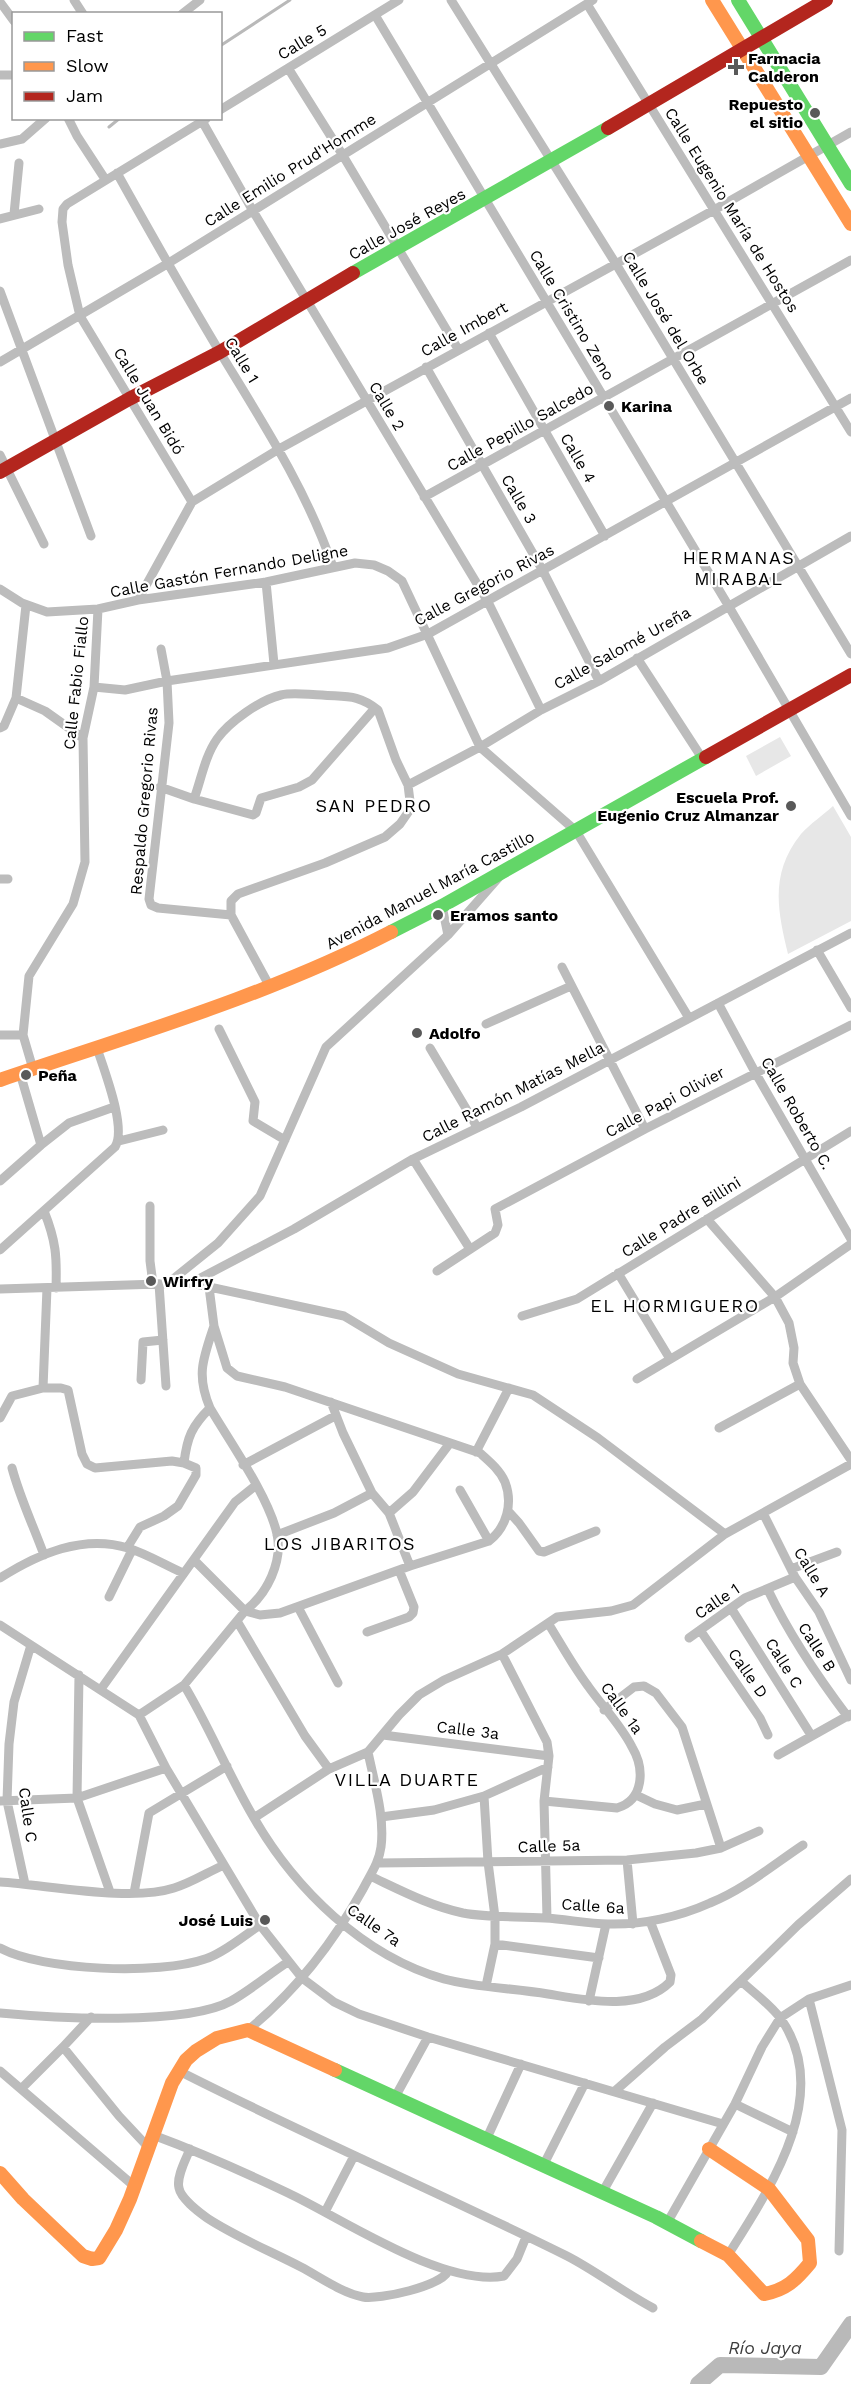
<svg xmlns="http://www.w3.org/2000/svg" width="851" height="2384" font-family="'Work Sans',sans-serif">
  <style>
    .green { fill: #e7e7e7 }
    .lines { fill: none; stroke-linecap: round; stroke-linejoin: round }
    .stream { stroke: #b9b9b9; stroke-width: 3 }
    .river { stroke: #b9b9b9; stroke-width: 16 }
    .street { stroke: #bcbcbc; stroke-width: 9 }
    .fast { stroke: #63d668; stroke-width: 14 }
    .slow { stroke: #ff974d; stroke-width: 14 }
    .jam { stroke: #b3261e; stroke-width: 14 }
    .poi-dot { fill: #595959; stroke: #fff; stroke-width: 2 }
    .labels { text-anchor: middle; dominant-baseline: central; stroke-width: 4.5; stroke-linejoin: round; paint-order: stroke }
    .street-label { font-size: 16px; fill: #000; stroke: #fff }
    .poi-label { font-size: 16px; font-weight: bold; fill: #000; stroke: #fff; text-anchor: start }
    .neighbourhood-label { font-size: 18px; letter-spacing: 1.5px; fill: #000; stroke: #fff }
    .water-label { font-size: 18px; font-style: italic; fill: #3c3c3c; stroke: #fff }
  </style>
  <rect width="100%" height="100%" fill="#fff"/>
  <path class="green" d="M780,737l11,19 -35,20 -10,-20z
    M833,806l18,31v84l-63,33c-11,-45 -18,-81 13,-120 9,-10 22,-19 32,-28z"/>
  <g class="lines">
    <path class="stream" d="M220,46l70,-46
      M109,127l11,-9"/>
    <path class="river" d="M698,2384l22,-19 101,2 30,-43"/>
    <path class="street" d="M74,0l9,14
      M451,0l165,264 235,390
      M0,2l14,19
      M587,4l264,428
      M182,14l18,-14
      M375,15l353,590 123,211
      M288,68l54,86 116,195
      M0,75h14
      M220,110l179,-110
      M68,118l9,18 28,43
      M202,121l51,90 235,391 53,108
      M0,144l22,-5 24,-21
      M117,173c34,61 68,121 104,181 42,69 86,137 112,213
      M14,214l5,-51
      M0,219l39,-10
      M0,291l91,245
      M489,333l116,203
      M0,362l167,-98 426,-264
      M426,367l117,204 56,110
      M0,455l44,89
      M424,497l427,-237
      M192,502l-112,-186 -12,-51 -6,-43 1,-13 4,-5 139,-85
      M266,582l8,82
      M0,589l22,14 25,9 51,-3 40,-9 128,-18 89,-19 19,2 14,6 14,10 78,166 96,84 113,187
      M138,600l54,-98 87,-53 435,-239 137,-78
      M161,649l6,32 2,42 -20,176 2,6 7,3 73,7 39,72
      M637,658l65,100
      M94,687l31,3 42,-9 221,-33 40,-14 423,-236
      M16,698l29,13 38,27
      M0,728l4,-2 12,-28 10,-93
      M408,785l72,-38 61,-37 58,-29 252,-145
      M160,787l34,12 59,16 3,-2 5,-15 38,-11 13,-7 63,-72
      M194,799c7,-19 11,-43 23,-60 12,-17 43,-39 64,-44 13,-3 28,0 41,0 24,2 36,-1 56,15l18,50 12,25 2,16 -1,10 -9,13 -15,13 -60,26 -87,31 -7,7v14
      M0,879h8
      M448,935l52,-59
      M817,950l34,58
      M562,967l83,162
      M718,1003l37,69 96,167
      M486,1024l85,-38
      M219,1029l36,73 -2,19 32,19
      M0,1035h23
      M430,1048l47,79
      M33,1069l-10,-34 6,-59 44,-72 12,-42 -2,-124 11,-51 4,-78
      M119,1141l44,-11
      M41,1145l28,-22 45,-16
      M413,1159l57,90
      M0,1181l41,-36 -21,-72
      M150,1206v55l3,23
      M44,1211c12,30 13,45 12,77
      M707,1219l68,78 14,26 5,25 -1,15 7,21 51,76
      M0,1250l115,-103c12,-19 -11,-77 -18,-99
      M437,1271l58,-38 3,-8 -3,-16 150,-80 206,-104
      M618,1273l52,86
      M191,1283l103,-54 119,-70 108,-52 330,-174
      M159,1284l7,102
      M167,1284l51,-41 42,-47 66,-149 122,-112 -6,-29
      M0,1289l191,-6 153,33 45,27 69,31 75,21 65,43 127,96
      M522,1316l55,-17 274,-168
      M637,1379l138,-82 76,-53
      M141,1380l2,-38 20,-2
      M43,1388h18l7,2 14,64 5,10 8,4 77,-7 12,2 12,5v7l-18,31 -14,10 -24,11 -13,21
      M331,1402l12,31 29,60 17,20 21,53
      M0,1418l12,-22 31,-8 4,-100
      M719,1428l81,-44
      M476,1452l33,-64
      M184,1463c3,-26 8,-37 26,-55
      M243,1465l92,-49
      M12,1468c8,30 21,57 32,87
      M460,1490l29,51
      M509,1512l10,11 20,28 5,1 52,-21
      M389,1513l24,-21 37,-49
      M763,1513l32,64 24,35 32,68
      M277,1535l57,-22 38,-20
      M194,1560l51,51 15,4 20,-2 130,-47 79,-25c18,-14 24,-38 16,-59 -5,-12 -16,-21 -25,-29l-195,-66 -48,-11 -10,-8 -13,-42 -5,-39
      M791,1569l46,-17
      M0,1578c38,-24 83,-44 128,-30 19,6 37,17 55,25
      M768,1590c22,46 49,86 80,127
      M109,1597l23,-47
      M298,1607l40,76
      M731,1608l80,127
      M237,1621l68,115 24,33
      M0,1625l139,90 27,53 94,157 42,53 32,24 25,12 69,23 295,87
      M700,1630l60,88 8,17
      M367,1632l42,-15 4,-4 1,-6 -15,-37
      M689,1638l56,-40 50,-21
      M502,1654l45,88 2,14 -5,45 3,117
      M79,1675l-2,123 33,94
      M184,1685c26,43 44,89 70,133 41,71 109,138 190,161 34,9 70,9 104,15 37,6 92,18 122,-12l1,-7 -21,-54
      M101,1689l134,-187 20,-16
      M604,1710l30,-23 10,-1 12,7 26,34 39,121 38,-17
      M139,1715l45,-30 61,-74c22,-17 38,-49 32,-77 -8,-37 -47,-92 -67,-126 -14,-33 -7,-49 4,-82
      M383,1735l166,21
      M778,1755l73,-41
      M636,1795l19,9 22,6 29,-6
      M484,1796l4,66 7,55v27l-9,42
      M0,1801l77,-3 89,-30
      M544,1801l73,7c27,-8 28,-39 15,-61 -11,-22 -30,-41 -44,-61 -15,-20 -27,-42 -40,-63
      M381,1817l53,-7 50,-14 64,-29
      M254,1818l75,-49 39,-17
      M627,1860l6,64
      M378,1863l249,-3 69,-7 25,-5
      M370,1876c30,14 60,30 93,37 27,5 54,3 82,5 21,1 42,6 63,6 34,1 71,-7 102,-21 33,-13 63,-38 93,-58
      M0,1882c48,3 131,20 174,6 17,-5 34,-16 50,-23
      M25,1884l-18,-83 2,-57 5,-42 17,-57
      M134,1893l15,-80 78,-47
      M495,1944l104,14
      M0,1948c42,23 160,27 205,11 17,-5 40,-24 55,-34
      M809,1999l33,131 -3,121
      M589,2001l17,-77
      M0,2013c53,5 186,13 231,-12 20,-11 38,-27 57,-39
      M91,2017l-28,30 56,69 29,31
      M248,2030c48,-39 85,-87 115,-141 7,-14 16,-26 18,-42 4,-31 -7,-65 -13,-95l31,-37 20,-20 25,-15 58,-26 55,-37 54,-6 22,-6 92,-71 126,-70
      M0,2071l134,115
      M179,2071c128,65 259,121 388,185 29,15 56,36 86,52
      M21,2089l42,-42
      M615,2091l50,-44 37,-28 96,-94 53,-46
      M394,2099l34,-62
      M735,2104l58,28
      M153,2135c46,17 91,37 135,58 55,26 155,94 216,83l13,-17 9,-22
      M486,2140l35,-76
      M190,2149c-4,10 -14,28 -11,39 2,11 20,24 28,30 29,19 63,33 94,49 19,10 41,26 62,30 16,3 79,-11 85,-26
      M543,2166l42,-83
      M602,2193l51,-90
      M325,2212l29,-56
      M667,2223l68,-119 27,-57 18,-29 29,-19 42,-14
      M728,2255c41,-65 106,-160 53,-236 -10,-14 -27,-26 -40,-38"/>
    <path class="fast" d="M738,0l113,184
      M353,273l255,-145
      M391,932l51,-26 264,-149
      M335,2070l321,147 45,24"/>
    <path class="slow" d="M712,0l139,224
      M0,1080c132,-45 267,-84 391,-148
      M0,2173l23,26 60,57 9,3 7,-1 17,-28 14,-31 42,-116 14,-23 10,-9 21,-13 31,-8 87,40
      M701,2241l27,14 36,39c22,-4 32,-14 46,-31l-2,-23 -39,-51 -60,-40"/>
    <path class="jam" d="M608,128l218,-128
      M0,472l129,-73 91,-47 133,-79
      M706,757l145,-82"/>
  </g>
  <g class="poi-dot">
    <path d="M733 58h6v6h6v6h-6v6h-6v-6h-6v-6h6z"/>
    <circle cx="815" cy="113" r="6"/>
    <circle cx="609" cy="406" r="6"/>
    <circle cx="791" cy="806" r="6"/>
    <circle cx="438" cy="915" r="6"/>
    <circle cx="417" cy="1033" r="6"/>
    <circle cx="26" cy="1075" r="6"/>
    <circle cx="151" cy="1281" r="6"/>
    <circle cx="265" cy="1920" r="6"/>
  </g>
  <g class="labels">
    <g class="street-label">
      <text transform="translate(302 42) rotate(-31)">Calle 5</text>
      <text transform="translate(290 170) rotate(-32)">Calle Emilio Prud'Homme</text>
      <text transform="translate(732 210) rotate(58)">Calle Eugenio María de Hostos</text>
      <text transform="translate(407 224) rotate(-29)">Calle José Reyes</text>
      <text transform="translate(572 315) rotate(59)">Calle Cristino Zeno</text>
      <text transform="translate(666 318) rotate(59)">Calle José del Orbe</text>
      <text transform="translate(464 329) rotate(-29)">Calle Imbert</text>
      <text transform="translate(242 360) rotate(59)">Calle 1</text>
      <text transform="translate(149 401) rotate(59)">Calle Juan Bidó</text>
      <text transform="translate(387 406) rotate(59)">Calle 2</text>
      <text transform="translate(520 427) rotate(-29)">Calle Pepillo Salcedo</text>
      <text transform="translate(578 458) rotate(60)">Calle 4</text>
      <text transform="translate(519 499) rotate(60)">Calle 3</text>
      <text transform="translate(229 571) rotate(-10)">Calle Gastón Fernando Deligne</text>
      <text transform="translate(484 585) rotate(-28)">Calle Gregorio Rivas</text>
      <text transform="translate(622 648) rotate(-29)">Calle Salomé Ureña</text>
      <text transform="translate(76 683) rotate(-84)">Calle Fabio Fiallo</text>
      <text transform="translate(144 801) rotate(-85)">Respaldo Gregorio Rivas</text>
      <text transform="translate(430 890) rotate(-28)">Avenida Manuel María Castillo</text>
      <text transform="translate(513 1092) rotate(-27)">Calle Ramón Matías Mella</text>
      <text transform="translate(665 1102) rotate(-28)">Calle Papi Olivier</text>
      <text transform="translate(797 1113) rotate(60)">Calle Roberto C.</text>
      <text transform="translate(681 1217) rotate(-32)">Calle Padre Billini</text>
      <text transform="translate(812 1572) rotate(59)">Calle A</text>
      <text transform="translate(717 1601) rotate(-34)">Calle 1</text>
      <text transform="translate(817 1647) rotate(57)">Calle B</text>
      <text transform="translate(784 1663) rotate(58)">Calle C</text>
      <text transform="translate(748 1673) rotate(55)">Calle D</text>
      <text transform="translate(622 1708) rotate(54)">Calle 1a</text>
      <text transform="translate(468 1730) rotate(7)">Calle 3a</text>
      <text transform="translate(28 1815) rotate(82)">Calle C</text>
      <text transform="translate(549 1846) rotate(-2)">Calle 5a</text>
      <text transform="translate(593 1906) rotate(4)">Calle 6a</text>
      <text transform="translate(374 1925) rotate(35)">Calle 7a</text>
    </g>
    <g class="poi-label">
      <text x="748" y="58">Farmacia<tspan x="748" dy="18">Calderon</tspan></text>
      <text x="803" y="104" text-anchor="end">Repuesto<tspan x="803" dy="18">el sitio</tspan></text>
      <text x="621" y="406">Karina</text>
      <text x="779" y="797" text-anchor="end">Escuela Prof.<tspan x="779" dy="18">Eugenio Cruz Almanzar</tspan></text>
      <text x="450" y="915">Eramos santo</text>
      <text x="429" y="1033">Adolfo</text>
      <text x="38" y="1075">Peña</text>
      <text x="163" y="1281">Wirfry</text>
      <text x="253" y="1920" text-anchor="end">José Luis</text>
    </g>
    <g class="neighbourhood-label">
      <text x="739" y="557">HERMANAS<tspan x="739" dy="21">MIRABAL</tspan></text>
      <text x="374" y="805">SAN PEDRO</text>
      <text x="675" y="1305">EL HORMIGUERO</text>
      <text x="340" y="1543">LOS JIBARITOS</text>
      <text x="407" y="1779">VILLA DUARTE</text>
    </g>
    <g class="water-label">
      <text x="765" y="2347">Río Jaya</text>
    </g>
  </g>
  <rect x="12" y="12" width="210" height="108" fill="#ffffff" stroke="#999999" stroke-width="1.5"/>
  <rect x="24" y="32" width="30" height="9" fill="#63d668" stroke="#999999" stroke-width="1.5"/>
  <text x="66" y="42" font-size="18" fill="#000000">Fast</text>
  <rect x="24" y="62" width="30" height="9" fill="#ff974d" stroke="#999999" stroke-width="1.5"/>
  <text x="66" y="72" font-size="18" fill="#000000">Slow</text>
  <rect x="24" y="92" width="30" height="9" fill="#b3261e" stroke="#999999" stroke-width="1.5"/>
  <text x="66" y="102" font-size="18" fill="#000000">Jam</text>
</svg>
